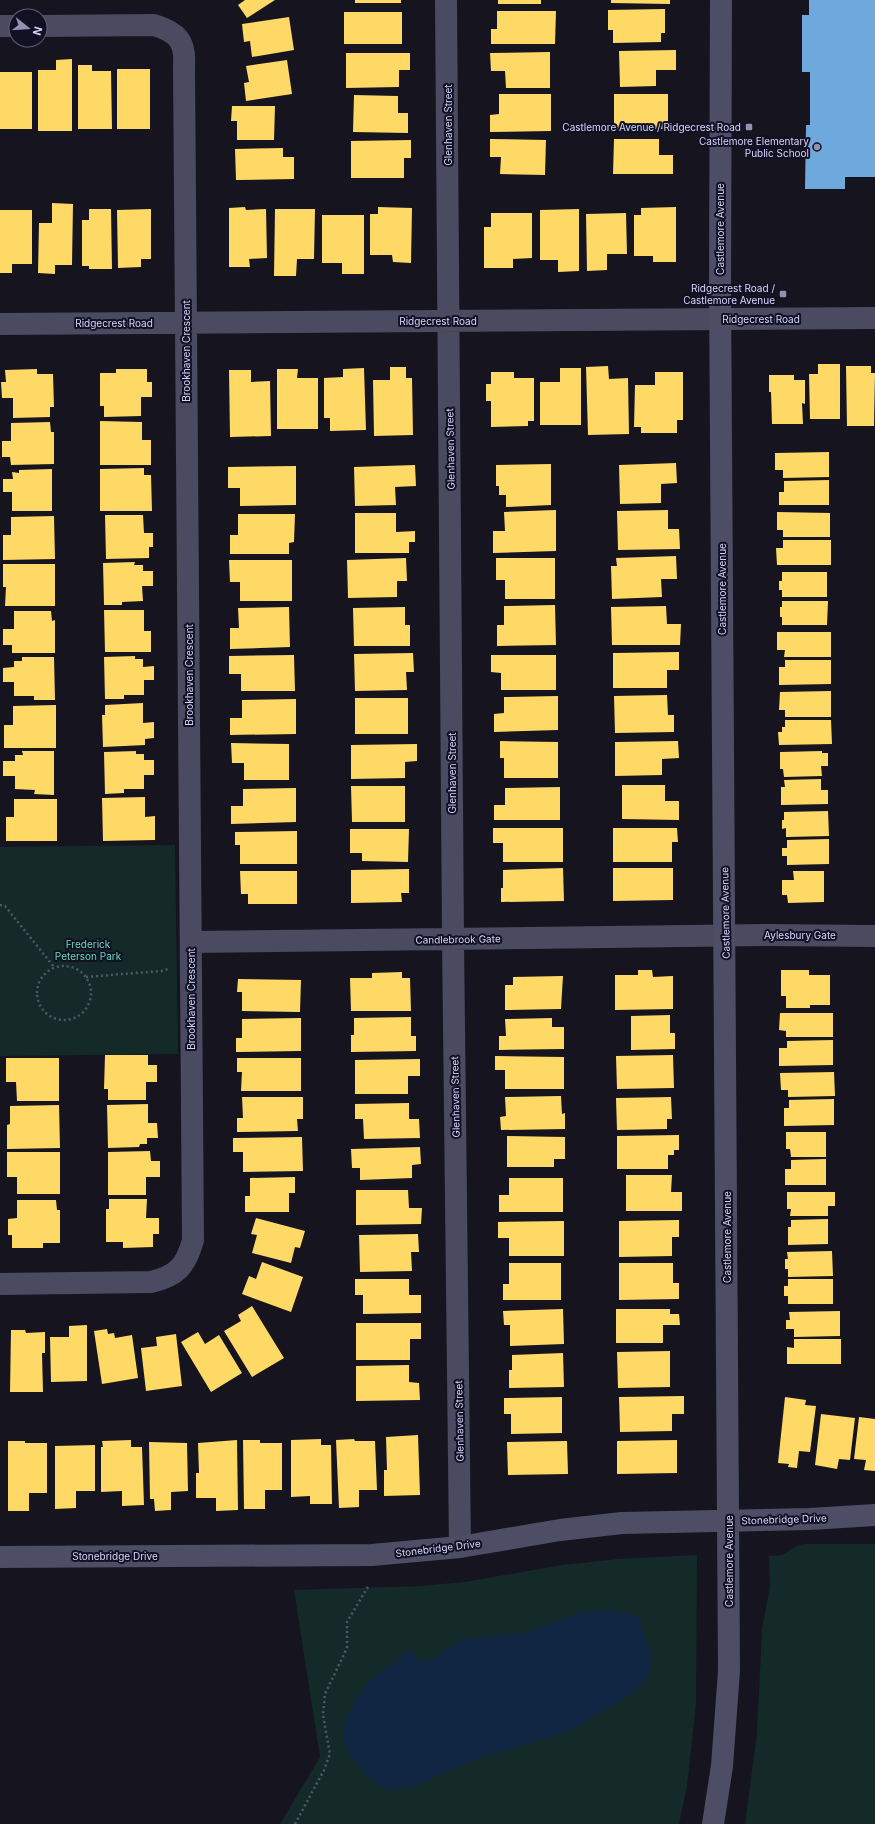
<svg xmlns="http://www.w3.org/2000/svg" width="875" height="1824" font-family="Inter,sans-serif">
  <style>
    .green { fill: #132a29 }
    .water { fill: #112642 }
    .homes { fill: #ffd966 }
    .schools { fill: #6fa8dc }
    .lines { fill: none; stroke-linecap: round; stroke-linejoin: round }
    .path { stroke: #4c5b66; stroke-width: 2.5; stroke-dasharray: 2 3; stroke-linecap: butt }
    .street { stroke: #4a4a60; stroke-width: 22 }
    .secondary { stroke: #4d4e65; stroke-width: 22 }
    .poi-dot { fill: #9391af; stroke: #121023; stroke-width: 1.5 }
    .labels { text-anchor: middle; dominant-baseline: central; stroke-width: 4; stroke-linejoin: round; paint-order: stroke }
    .street-label { font-size: 10px; fill: #d7d5fd; stroke: #121023 }
    .poi-label { font-size: 10px; fill: #d7d5fd; stroke: #121023; text-anchor: end }
    .park-label { font-size: 10px; fill: #65d9b5; stroke: #121023 }
  </style>
  <rect width="100%" height="100%" fill="#16141f"/>
  <path class="green" d="M175,845l3,209 -178,2v-209z
    M805,1544h70v280h-130l12,-91 5,-104 8,-43 -1,-30 13,-1 16,-10z
    M697,1555l-1,148 -9,83 -8,38h-399l40,-67 -26,-167 125,-4 46,-4 97,-17 56,-6z"/>
  <path class="water" d="M607,1610l31,6 14,41 -5,21 -15,16 -67,39 -90,26 -60,27 -26,4 -20,-11 -15,-20 -11,-19v-11l7,-20 16,-25 45,-35 7,12 8,1 37,-23 62,-6 56,-21z"/>
  <path class="homes" d="M245,0h30l-28,18 -9,-13z
    M355,0h46v3h-46z
    M498,0h43v4h-43z
    M611,0h59v4l-59,-1z
    M665,9v24h-4v9l-48,1v-13h-5v-20z
    M497,11h59l-1,33h-64v-15h6z
    M344,12h58v32h-58z
    M289,17l5,33 -42,7 -2,-16 -6,1 -2,-18z
    M676,50v20h-20v16l-36,1 -1,-36z
    M550,52v36h-44l-1,-17h-14l-1,-18z
    M346,53h64v17h-11v17l-53,1z
    M72,59v72h-34v-61h18v-10z
    M287,60l5,34 -46,7 -2,-18 5,-1 -3,-16z
    M78,65h14v6h19l1,58h-34z
    M117,69h33v60h-33z
    M0,72h32v57h-32z
    M499,94h52v37l-61,1v-17l9,-1z
    M614,94h54v35l-54,1z
    M354,95l44,1v17h10v20l-55,-1z
    M232,106h43l-1,34h-37v-19h-6z
    M490,139l56,1 -1,35 -45,-1 1,-17h-11z
    M614,139h45v16h14v19h-60z
    M411,140v18h-7v20h-53v-37z
    M283,148v9h11v22l-58,1 -1,-31z
    M52,203l21,1 -1,61h-17v9l-17,-1 1,-50h13z
    M245,207l1,3 20,-1 1,49 -18,1 1,8h-21v-59z
    M378,207l34,1 -1,55 -18,-1 -1,-7h-22v-41h8z
    M676,207v55h-23v-6h-19v-41h7v-7z
    M89,209h22l1,60h-23v-3h-7v-46h7z
    M151,209v50h-10v8l-23,1 -1,-58z
    M275,209h40l-1,50h-17l-1,17h-22z
    M579,209v62l-21,1v-12h-18v-50z
    M0,210h32v54h-20v9h-12z
    M491,213h41v45l-19,1v9h-29v-41h7z
    M626,213l1,41h-20v16l-20,1 -1,-57z
    M322,215h42v59h-22v-11h-20z
    M818,364h22v55h-30l-1,-45h9z
    M608,366l1,13 19,-1 1,56 -41,1 -2,-68z
    M846,366h25v7h4l-1,53h-27z
    M390,367h16v11h6l1,57 -39,1 -1,-56h17z
    M364,368l2,62 -36,1v-13h-6v-40l19,-1v-8z
    M560,368h21v57h-41v-43h20z
    M37,369v5h16l1,33h-4v10l-37,1v-20h-11l-1,-16h5l-1,-12z
    M116,369h31v13h5v15h-11v19l-37,1v-11h-4v-33h16z
    M277,369h21l-1,9h21v51h-41z
    M229,370h22v12l19,-1 1,55 -41,1z
    M491,372h23v6h20v43h-6v5l-37,1v-26h-5v-17h5z
    M655,372h28v48h-6v13h-36v-6h-7l1,-42h20z
    M769,375h25v5h11v24l-3,-1 1,21h-31l-1,-32h-2z
    M100,421l42,1v18h9v25h-51z
    M50,422l1,10h3v32l-43,1 -1,-8h-8v-16h9v-18z
    M829,452v25l-46,1v-8h-8v-17z
    M676,463l1,20 -16,1v19l-41,1 -1,-39z
    M551,464v41l-45,2v-12h-7v-9h-3v-21z
    M415,465l1,21 -21,1 1,18 -41,1 -1,-39z
    M296,466v39l-56,1v-18h-12v-21z
    M144,468v7h7l1,36h-52v-42z
    M52,469v42h-40v-19h-9v-13h10l-1,-7 7,1v-3z
    M829,480v25h-50v-13h5v-11z
    M556,510v41l-63,2v-22h12l-1,-19z
    M668,510v19h11l1,20 -62,1 -1,-39z
    M777,512l53,1v24h-47v-7h-6z
    M355,513h41v19l19,-1v11h-6v11h-54z
    M238,514h57l-1,28 -5,1v11h-59v-19h8z
    M105,515h38l1,18h9v14h-4v11l-43,1z
    M54,516l1,43 -52,1v-25h8v-18z
    M783,540h48v25h-54l-1,-17h7z
    M676,556l1,23h-16l1,18 -50,2 -1,-33h6l-1,-8z
    M406,558l1,23h-10v16l-49,1 -1,-38z
    M496,558h59v41h-50v-19h-9z
    M229,560h63v41h-52v-19h-10z
    M135,562l-1,3h9v6h10v15h-11l1,15 -21,1v3h-18l-1,-42z
    M3,564h52v42h-50l1,-19h-3z
    M782,572h45v25h-45v-7h-3v-9h3z
    M782,601h46l-1,24h-45v-8h-2v-10h2z
    M555,605l1,40 -59,1v-21h7v-19z
    M666,606l1,18h14l-1,21h-68l-1,-38z
    M289,607l1,40 -60,2v-21h9l-1,-20z
    M405,607v18h5v21h-56l-1,-38z
    M104,610h40v21h7v21h-46z
    M14,611h37l1,10 3,-1v33h-43v-8h-9v-16h11z
    M777,632h54v25h-47l1,-7h-8z
    M679,652v18h-12v18h-54v-35z
    M413,653l1,19h-8l1,18 -52,1 -1,-37z
    M294,655l1,36h-54v-17h-12v-18z
    M491,655h65v35h-55v-17l-10,-1z
    M135,656v3h8v8l11,-1v14h-10v15h-20v4h-19l-1,-42z
    M22,657h32l1,43h-21v-4h-20v-14h-11v-14l11,-1v-6h8z
    M785,660h46v24l-52,1v-18h6z
    M831,691v26h-46v-7h-6l1,-18z
    M667,695l1,20h6v17l-59,1 -1,-37z
    M558,696v34l-64,2v-18l10,-1v-16z
    M355,698h53v36h-53z
    M296,699v35l-66,1v-17h12v-18z
    M143,703v20l11,-1v16l-9,1v6l-42,2 -1,-32h3v-10z
    M56,705v43h-52v-23h9v-19z
    M785,720h46l1,24 -53,1 -1,-13h4v-5h3z
    M500,741l58,1v36h-54v-20h-4z
    M678,741l1,17 -17,1v16l-47,1v-34z
    M231,743l58,1v36h-45v-17h-12z
    M417,744v17l-12,1v16l-54,1v-34z
    M22,751h32v44l-20,-1 1,-4 -20,-1v-13h-12v-15h12v-6h8z
    M136,751v3h8v6h10v15h-10v14h-20v4l-19,1 -1,-42z
    M822,751v2h6v13h-7l1,10 -38,1 -1,-8h-3v-17z
    M821,779v11h7v14l-47,1v-18h4l-1,-7z
    M622,785h43v16h14v19l-57,-1z
    M351,786h54v36h-53z
    M560,787v33h-66v-15h11v-17z
    M296,788v34l-65,2v-18h12v-17z
    M145,797v20l10,-1v24l-52,1 -1,-43z
    M14,799h43v42h-51v-24h8z
    M828,811l1,25 -43,1v-9l-4,1v-9h2v-8z
    M493,828h70v34h-60v-19h-10z
    M613,828h64l1,14h-6v20h-59z
    M350,829h59l-1,33 -46,-1v-8h-12z
    M297,831v33h-57v-19h-5v-13z
    M829,839v25l-42,1v-9h-5v-8h5v-8z
    M563,868l1,33 -63,1v-14h2v-18z
    M613,868h60v32l-60,1z
    M409,869v24h-8l1,9 -51,1v-33z
    M240,871h57v33h-49v-10h-7z
    M793,871h31v31l-36,1 -1,-8h-5v-15h12z
    M638,970h14l1,7 20,-1v33l-58,1v-35h23z
    M781,970h28v5h21v30h-20v3h-24v-12h-5z
    M402,972v6h8l1,33h-60l-1,-33h22v-5z
    M563,976l-2,33 -56,1v-25h8v-8z
    M238,979l63,1 -1,32 -58,-1v-19h-5z
    M780,1013h53v24h-47v-6l-7,-1z
    M670,1015v18h5v16l-44,1v-34z
    M411,1017v19h5v15l-65,1v-17h3v-17z
    M301,1018v33l-65,1v-14h6v-19z
    M552,1018v9h12v22l-65,1v-14h7l-1,-17z
    M833,1040v25l-54,1v-18h8v-7z
    M105,1055h43v10h9v17h-11v18h-38v-11h-4z
    M673,1055l1,33 -57,1 -1,-33z
    M495,1056l69,1v32h-59v-19h-10z
    M6,1058h53v43h-42l-1,-19h-10z
    M237,1058h64v33h-60l1,-19h-5z
    M420,1059v17h-12v18h-53v-34z
    M834,1072l1,24 -47,1v-7h-7l-1,-17z
    M561,1096l1,18 3,-1v16l-64,1 -1,-13 6,-1 -1,-19z
    M242,1097h61v22h-6l1,12 -61,1v-14h6z
    M671,1097l1,22h-5v10l-50,1 -1,-32z
    M834,1099v26l-50,1v-18h5v-8z
    M409,1103v16h10l1,19 -56,1 -1,-20h-8v-15z
    M148,1104v19h9l1,15h-11v6h-7l-1,3 -31,1 -1,-43z
    M59,1105l1,43 -53,1v-24l3,-1v-18z
    M786,1132h40v25h-35l-1,-8h-4z
    M679,1135v15h-5v5h-6v14h-51v-33z
    M507,1136l58,1v22h-11v8h-47z
    M302,1137l1,34 -60,1v-20h-10v-14z
    M420,1147l1,17 -9,1v13l-52,2v-12h-8l-1,-19z
    M150,1151l1,10h9v16h-14v18h-38v-43z
    M7,1152h53v42h-43v-17h-10z
    M826,1159v26h-41v-16h6v-9z
    M626,1175h46l-1,17h11v19h-56z
    M295,1177v16h-6v19h-44v-16h5v-18z
    M509,1178h54v34h-64v-17h10z
    M356,1190h52l1,18h13l-1,16 -65,1z
    M787,1192h48v14h-7v10h-38l1,-7h-4z
    M109,1199h38l-1,19h13v16h-6v13l-30,1v-6h-17v-33h3z
    M17,1200h39l1,10h3v33h-17v5h-31v-13h-4v-16l9,-1z
    M256,1218l49,13 -5,17 -5,-1 -4,16 -39,-10 5,-18 -6,-1z
    M828,1219v25l-40,1v-18h3v-7z
    M679,1220v17h-7v19l-53,1v-36z
    M564,1221v35h-55v-18h-11v-16z
    M418,1234l1,18h-8l1,19 -52,1 -1,-37z
    M832,1251l1,25 -45,1v-8h-3v-10h3l-1,-7z
    M262,1262l41,15 -12,35 -49,-18 7,-18 7,3z
    M509,1263h52v37h-58v-16h6z
    M619,1263h54v20h6v16l-60,1z
    M355,1279h54v16h12v18l-58,1v-19h-8z
    M788,1279h45v25h-45v-8h-4v-10h4z
    M252,1306l32,52 -32,19 -28,-46 17,-10 -3,-6z
    M563,1309l1,35 -54,2v-21h-6l-1,-14z
    M616,1309h54v5h9l1,11h-17v18h-47z
    M840,1311v25l-46,1v-8h-8v-9h4l-1,-8z
    M356,1323h65v16h-11v21h-54z
    M87,1325v56l-36,1 -1,-45h19v-11z
    M107,1329l1,5 6,-1 1,5 17,-3 6,43 -36,6 -8,-53z
    M11,1330h14l1,3 19,-1v21h-3l1,39h-33z
    M198,1332l7,12 14,-9 23,38 -31,19 -30,-50z
    M176,1334l6,52 -36,5 -5,-43 16,-2 -1,-9z
    M794,1339h47v25h-54v-17l7,1z
    M670,1351v36l-52,1 -1,-36z
    M563,1353l1,34 -55,1v-18h3v-15z
    M409,1365v17l10,1 1,17 -64,1v-35z
    M684,1396v18h-12v17l-52,1 -1,-35z
    M562,1397v36l-51,1v-20h-7v-16z
    M785,1397l21,3 -1,5 11,1 -6,46 -11,-1 -2,17 -9,-1 1,-3 -11,-1z
    M821,1414l34,4 -5,42 -11,-1 -2,10 -22,-4z
    M859,1417l16,2v52l-11,-1 2,-10 -12,-1z
    M418,1435l2,60 -36,1v-26h3l-1,-33z
    M321,1439v6h10l1,59h-22v-8l-19,1v-57z
    M354,1439l1,2h20l2,49h-18v17l-20,1 -3,-68z
    M131,1440v7h11l2,58 -22,1v-15l-21,1v-45h2l-1,-6z
    M237,1440l1,70 -22,1v-13h-20v-25h3l-1,-30z
    M243,1440h17v3h22v47h-17v19h-21z
    M677,1440v33l-60,1v-33z
    M8,1441h17v2h22v50h-18v18h-21z
    M567,1441l1,33 -60,1 -1,-33z
    M149,1442l38,1 1,48 -17,1v18l-16,1 -1,-12h-4z
    M95,1445v46h-19v17l-21,1v-63z"/>
  <path class="schools" d="M809,0h66v177h-30v12h-40l1,-64h4v-53h-8v-57h7z"/>
  <g class="lines">
    <path class="path" d="M0,905l5,1 49,61
      M37 993a27 27 0 1 1 54 0a27 27 0 1 1-54 0Z
      M86,977l75,-6 7,-2
      M295,1824l29,-54 6,-16 -7,-39 2,-21 22,-46v-26l22,-37"/>
    <path class="street" d="M446,0l7,939 7,608
      M0,26h16
      M0,324l875,-6
      M191,942l577,-7 107,1
      M0,1284l151,-2c26,-6 35,-16 42,-42l-9,-1174c2,-25 -7,-34 -30,-41l-114,1"/>
    <path class="secondary" d="M0,1557l372,-2 88,-8 100,-17 62,-7 188,-4 65,-4
      M713,1824l9,-58 7,-95 -9,-1384 1,-287"/>
  </g>
  <g class="poi-dot">
    <rect x="745" y="123" width="8" height="8" rx="2"/>
    <circle cx="817" cy="147" r="4"/>
    <rect x="779" y="290" width="8" height="8" rx="2"/>
  </g>
  <g class="labels">
    <g class="street-label">
      <text transform="translate(448 125) rotate(-90)">Glenhaven Street</text>
      <text transform="translate(720 229) rotate(-90)">Castlemore Avenue</text>
      <text x="761" y="319">Ridgecrest Road</text>
      <text x="438" y="321">Ridgecrest Road</text>
      <text x="114" y="323">Ridgecrest Road</text>
      <text transform="translate(186 351) rotate(-90)">Brookhaven Crescent</text>
      <text transform="translate(450 449) rotate(-91)">Glenhaven Street</text>
      <text transform="translate(722 589) rotate(-90)">Castlemore Avenue</text>
      <text transform="translate(189 675) rotate(-90)">Brookhaven Crescent</text>
      <text transform="translate(452 773) rotate(-90)">Glenhaven Street</text>
      <text transform="translate(725 913) rotate(-91)">Castlemore Avenue</text>
      <text x="800" y="935">Aylesbury Gate</text>
      <text transform="translate(458 939) rotate(-1)">Candlebrook Gate</text>
      <text transform="translate(191 999) rotate(-90)">Brookhaven Crescent</text>
      <text transform="translate(455 1097) rotate(-91)">Glenhaven Street</text>
      <text transform="translate(727 1237) rotate(-90)">Castlemore Avenue</text>
      <text transform="translate(459 1421) rotate(-91)">Glenhaven Street</text>
      <text transform="translate(784 1519) rotate(-2)">Stonebridge Drive</text>
      <text transform="translate(438 1548) rotate(-7)">Stonebridge Drive</text>
      <text x="115" y="1556">Stonebridge Drive</text>
      <text transform="translate(729 1561) rotate(-90)">Castlemore Avenue</text>
    </g>
    <g class="poi-label">
      <text x="741" y="127">Castlemore Avenue / Ridgecrest Road</text>
      <text x="809" y="141">Castlemore Elementary<tspan x="809" dy="12">Public School</tspan></text>
      <text x="775" y="288">Ridgecrest Road /<tspan x="775" dy="12">Castlemore Avenue</tspan></text>
    </g>
    <g class="park-label">
      <text x="88" y="944">Frederick<tspan x="88" dy="12">Peterson Park</tspan></text>
    </g>
  </g>
  <g transform="translate(28 28) rotate(107)"><circle r="19" fill="#121023" stroke="#615f7a"/>
  <path d="M0-3L7 15L0 10L-7 15Z" fill="#9391af"/>
  <text y="-6" font-size="11" font-weight="bold" text-anchor="middle" fill="#d7d5fd">N</text>
  </g>
</svg>
